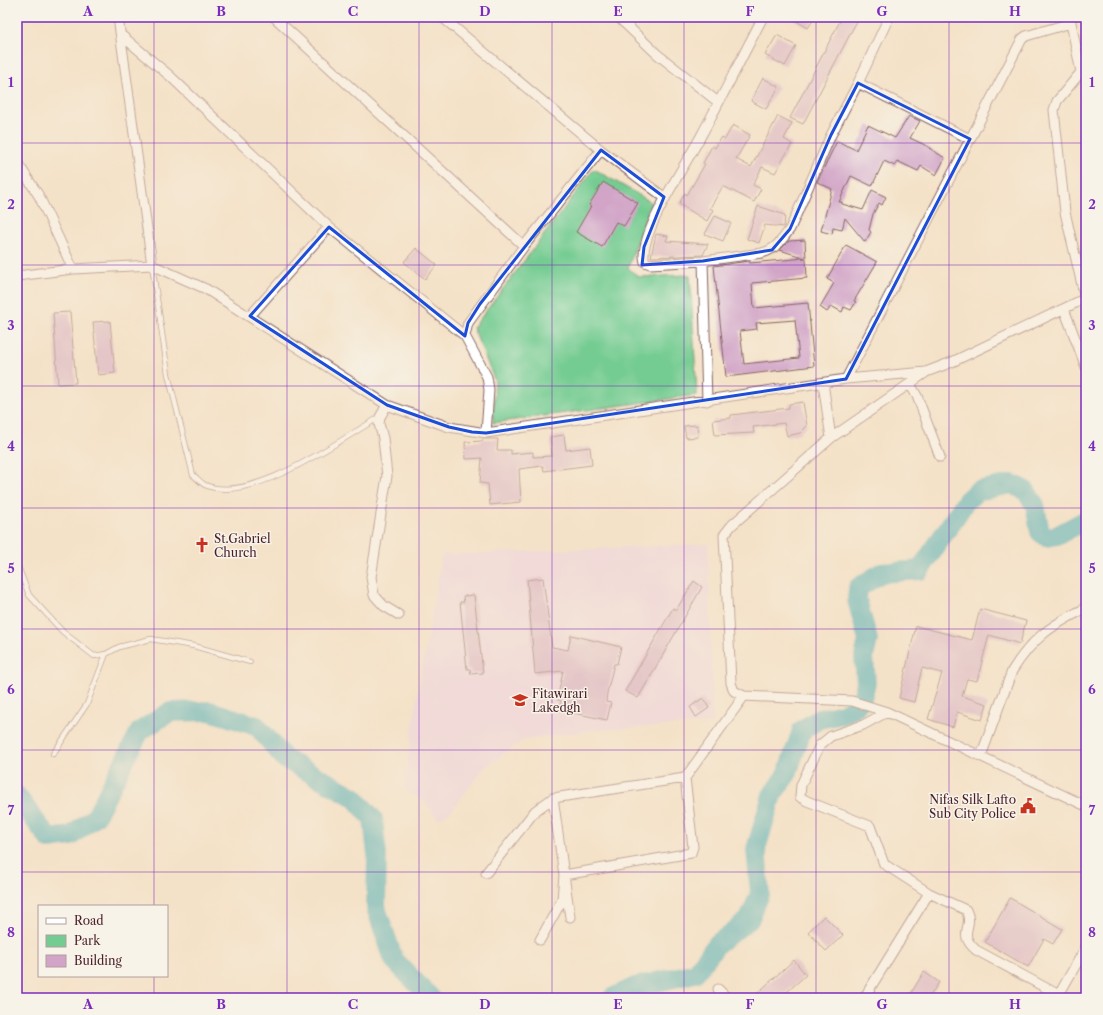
<svg xmlns="http://www.w3.org/2000/svg" width="1103" height="1015" font-family="'Libre Caslon Text',serif">
  <style>
    .built { fill: #edd0e9 }
    .green { fill: #74cc92; stroke: #5f765e }
    .lines { fill: none; stroke-linecap: round; stroke-linejoin: round }
    .river { stroke: #3aaab8; stroke-width: 20 }
    .building { fill: #d2a5c8; fill-rule: evenodd }
    .lane-casing { stroke: #866362; stroke-width: 6 }
    .street-casing { stroke: #866362; stroke-width: 11 }
    .lane { stroke: #fff; stroke-width: 4.5 }
    .street { stroke: #fff; stroke-width: 9 }
    .marked { fill: none; stroke: #1d4ed8; stroke-width: 3; stroke-linejoin: round }
    .grid { fill: none; stroke: #7b2cbf; stroke-width: 1; stroke-opacity: 0.55 }
    .labels { text-anchor: middle; dominant-baseline: central; stroke-width: 3; stroke-linejoin: round; paint-order: stroke }
    .poi-label { font-size: 12px; fill: #4a1f2b; stroke: #f7f3e8; text-anchor: start }
    .neatline { fill: none; stroke: #7b2cbf; stroke-width: 1.5 }
    .grid-label { font-size: 13px; text-anchor: middle; font-weight: bold; fill: #7b2cbf }
  </style>
  <rect width="100%" height="100%" fill="#f7f3e8"/>
  <filter id="ink" filterUnits="userSpaceOnUse"><feTurbulence type="fractalNoise" baseFrequency=".025" numOctaves="2"/><feDisplacementMap in="SourceGraphic" scale="8" xChannelSelector="R" yChannelSelector="G"/><feConvolveMatrix kernelMatrix="1 2 1 2 8 2 1 2 1" color-interpolation-filters="sRGB"/></filter>
  <filter id="wash" filterUnits="userSpaceOnUse"><feTurbulence type="fractalNoise" baseFrequency=".012" numOctaves="4" result="noise"/><feDisplacementMap in="SourceGraphic" scale="16" xChannelSelector="R" yChannelSelector="G"/><feGaussianBlur stdDeviation="0.9" result="paint"/><feColorMatrix in="noise" values="0 0 0 0 0 0 0 0 0 0 0 0 0 0 0 0 0 1.4 0 .05"/><feComposite in="paint" operator="in"/></filter>
  <g filter="url(#wash)">
    <rect width="100%" height="100%" fill="#f4e2c8"/>
    <path class="built" d="M508,17h71l-66,7z
      M708,544l5,179 -129,8 -61,9 -39,28 -33,43 -13,8 -16,-20 -18,-8 13,-94 25,-142z"/>
    <path class="green" d="M594,169l57,33 -23,66 11,9 51,-2 7,120 -204,28 2,-42 -22,-53z"/>
    <g class="lines">
      <path class="river" d="M17,796l32,43 22,-3 25,-20 44,-85 30,-19 40,-1 47,15 28,33 69,38 19,22 4,36 -1,53 18,52 37,38
        M612,998l23,-11 60,-14 23,-30 31,-23 11,-26 -4,-45 16,-54 15,-21 15,-44 17,-11 24,-5 12,-7 7,-9 4,-15 -2,-26 4,-17 -11,-40 1,-12 23,-15 39,-3 46,-69 11,-10 35,-7 14,7 9,14 5,27 7,5 11,-2 28,-15"/>
    </g>
    <g id="blocks">
      <path class="building" d="M790,17h25l-7,11z
        M842,17h17l-56,107 -13,-6z
        M777,35l19,11 -11,20 -20,-11z
        M763,78l16,9 -13,22 -15,-8z
        M778,116l14,7 -8,16 8,5 -17,29 -13,-6 -9,18 8,4 -7,13 -31,-16 -13,22 3,2 -6,11 -28,-17 6,-11 2,2 18,-31 -2,-1 9,-17 3,2 7,-11 3,2 8,-14 17,10 -14,24 15,8z
        M909,116l11,5 -10,17 19,9v1l16,10 -9,17 -15,-9 -3,5 -21,-10 -2,5 -11,-5 -12,25 -21,-10 -12,26h3v2l21,6 9,-20 14,7 -4,8 -3,-2 -6,11 -4,16 2,2 -6,10 -20,-24 -3,12 -9,-2 -1,6 -11,-3 11,-42 -15,-7 20,-41 19,9 12,-25 27,13z
        M603,182l35,21 -14,23 -8,-4 -14,25 -26,-15 15,-26 -2,-1z
        M758,206l27,9 -1,12 -19,-2 -6,18 -12,-4z
        M715,216l16,7 -8,18 -18,-7z
        M656,234l12,2 -2,5 42,3 -5,11 -52,2z
        M805,240l2,38 -55,5 2,25 54,-5 6,63 -88,11 -12,-111 35,-5 1,2 55,-5 -25,-8 9,-9zM795,320l4,38 -55,6 -4,-33 17,-2 -1,-6z
        M846,245l31,17 -23,39 2,1 -5,8 -7,-3 -2,5 -11,-6 -4,6 -7,-5 14,-24 -7,-4z
        M416,248l21,17 -12,14 -21,-17z
        M70,312l6,71 -18,1 -5,-71z
        M110,321l5,52 -17,2 -5,-53z
        M803,402l4,24 -7,7 -13,3 -3,-13 -31,4 1,6 -39,2 -2,-15 18,-2v-3l58,-7v-4z
        M697,425l1,12 -12,1 -2,-12z
        M564,435l2,15 24,-3 2,18 -48,6 -1,-5 -24,3 2,33 -31,3 -2,-21 -8,-1 2,-25 -16,1 -1,-17 17,-1 1,-2h15l-1,11h14v4l22,-2v5l19,-1 -2,-19z
        M543,578l9,69 16,3 3,-15 50,12 -4,17h-3l-7,29 -1,9 5,1 -4,17 -48,-10 2,-10h-4l6,-29 -28,3 -8,-94z
        M694,581l8,6 -64,111 -13,-7 48,-83 3,2z
        M474,595l9,78 -12,1 -1,-5h-3l-7,-67h4l-1,-6z
        M980,609l46,12 -6,23 -31,-9 -12,46 -10,-2 -5,17 25,8 -5,16 -25,-8 -4,15 -25,-8 14,-46 -20,-5 -8,34 -15,-4 17,-72 56,14z
        M703,698l6,10 -13,9 -6,-10z
        M1010,898l52,31 -9,15 -9,-5 -16,28 -43,-25z
        M824,916l19,19 -17,16 -18,-19z
        M794,960l12,15 -26,23h-28z
        M924,972l15,10 -10,16h-21z"/>
    </g>
  </g>
  <g filter="url(#ink)">
    <use href="#blocks" fill-opacity="0" stroke="#866362" stroke-width="1"/>
    <g class="lines">
      <defs>
        <path id="lane" d="M152,265l16,109 25,101c4,3 8,8 12,10 47,20 134,-45 175,-68
          M17,564l12,31 34,37 31,24 12,-2 13,-7 32,-8 43,7 56,16
          M53,754l34,-50 19,-50"/>
        <path id="street" d="M118,17l34,248
          M274,17l250,229
          M442,17l159,133 63,47
          M618,17l39,37 61,48
          M1071,17v6l-45,13 -4,3 -176,340 80,-7 26,-10 134,-64
          M1071,23l10,49 -24,29 -3,9 11,102 20,86
          M121,35l49,41 159,151 136,109
          M858,83l112,56
          M17,162l22,34 34,73
          M703,261l-53,3 -5,-2c-9,-25 43,-101 56,-126 21,-39 41,-79 62,-119
          M17,276l56,-7 79,-4 54,24 181,116 62,22 37,6 360,-54
          M1064,309l22,58
          M250,316l79,-89
          M823,383l8,55
          M910,384l7,12 23,61
          M707,401l-4,-140 59,-8c14,-4 20,-13 28,-24l41,-94 27,-52 31,-66
          M387,405l-7,12 -1,7 4,14 4,38 -16,101 3,18 10,11 15,9
          M486,433l3,-43 -2,-13 -22,-41 3,-13 56,-77 77,-96
          M887,712l-35,-11 -108,-5 -10,-5 -3,-8 -7,-148 8,-10 99,-87 94,-65
          M981,756l31,-85c21,-34 40,-46 74,-63
          M553,798l17,119
          M486,873l49,-62 18,-13 132,-20 59,-82
          M540,940l22,-40 2,-25 127,-22 2,-6 -8,-69
          M718,989l9,9
          M1059,995l-83,-45c-20,-18 -1,-22 -10,-40l-37,-17 -45,-29 -14,-38 -63,-25 -7,-4 1,-12 19,-40 11,-9 32,-11 24,-13 199,94
          M864,998l65,-105
          M1057,998l29,-51"/>
      </defs>
      <use href="#lane" class="lane-casing"/>
      <use href="#street" class="street-casing"/>
      <use href="#lane" class="lane"/>
      <use href="#street" class="street"/>
    </g>
  </g>
  <path d="M0 0H1103V1015H0ZM858,83l112,56 -124,240 -360,54 -14,-1 -23,-5 -62,-22 -137,-89 79,-89 136,109 3,-13 12,-19 121,-154 63,47 -20,50 -2,18 61,-4 69,-11 18,-21 41,-94z" fill="#f4e2c8" fill-opacity=".55" fill-rule="evenodd"/>
  <path class="marked" d="M858,83l112,56 -124,240 -360,54 -14,-1 -23,-5 -62,-22 -137,-89 79,-89 136,109 3,-13 12,-19 121,-154 63,47 -20,50 -2,18 61,-4 69,-11 18,-21 41,-94z"/>
  <path class="grid" d="M154,17v889M287,17v981M419,17v981M552,17v981M684,17v981M816,17v981M949,17v981M17,143h1069M17,265h1069M17,386h1069M17,508h1069M17,629h1069M17,750h1069M17,872h1069M154,976v22"/>
  <defs>
    <symbol id="church-bare" viewBox="-9 -9 18 18"><path d="M-1.2-6h2.4v3.5h3.3v2.4h-3.3V6h-2.4V-.1h-3.3v-2.4h3.3Z" fill="#c8321e" stroke="#f7f3e8" stroke-width="2.5" paint-order="stroke"/></symbol>
    <symbol id="school-bare" viewBox="-9 -9 18 18"><path d="M0-5L7-2L0 1L-7-2ZM-4 1L0 2.5L4 1V4Q0 6-4 4Z" fill="#c8321e" stroke="#f7f3e8" stroke-width="2.5" paint-order="stroke"/></symbol>
    <symbol id="civic-bare" viewBox="-9 -9 18 18"><path d="M-.6-6.5H3V-4.5H.6V-3L4-1V1h2V6H-6V1h2V-1L-.6-3ZM-1.2 2.5V6h2.4V2.5Z" fill="#c8321e" stroke="#f7f3e8" stroke-width="2.5" paint-order="stroke"/></symbol>
  </defs>
  <g fill-rule="evenodd">
    <use href="#church-bare" x="191" y="534" width="22" height="22"/>
    <use href="#school-bare" x="509" y="689" width="22" height="22"/>
    <use href="#civic-bare" x="1017" y="795" width="22" height="22"/>
  </g>
  <g class="labels">
    <g class="poi-label">
      <text x="214" y="538">St.Gabriel<tspan x="214" dy="14">Church</tspan></text>
      <text x="532" y="693">Fitawirari<tspan x="532" dy="14">Lakedgh</tspan></text>
      <text x="1016" y="799" text-anchor="end">Nifas Silk Lafto<tspan x="1016" dy="14">Sub City Police</tspan></text>
    </g>
  </g>
  <rect width="1103" height="1015" fill="none" stroke="#f7f3e8" stroke-width="44"/>
  <rect x="38" y="905" width="130" height="72" fill="#f7f3e8" stroke="#b29e9c"/>
  <rect x="46" y="918" width="20" height="6" fill="#ffffff" stroke="#b29e9c"/>
  <text x="74" y="925" font-size="12" fill="#4a1f2b">Road</text>
  <rect x="46" y="935" width="20" height="12" fill="#74cc92" stroke="#b29e9c"/>
  <text x="74" y="945" font-size="12" fill="#4a1f2b">Park</text>
  <rect x="46" y="955" width="20" height="12" fill="#d2a5c8" stroke="#b29e9c"/>
  <text x="74" y="965" font-size="12" fill="#4a1f2b">Building</text>
  <rect x="22" y="22" width="1059" height="971" class="neatline"/>
  <g class="grid-label">
    <text x="88" y="16">A</text>
    <text x="221" y="16">B</text>
    <text x="353" y="16">C</text>
    <text x="485" y="16">D</text>
    <text x="618" y="16">E</text>
    <text x="750" y="16">F</text>
    <text x="882" y="16">G</text>
    <text x="1015" y="16">H</text>
    <text x="11" y="87">1</text>
    <text x="1092" y="87">1</text>
    <text x="11" y="209">2</text>
    <text x="1092" y="209">2</text>
    <text x="11" y="330">3</text>
    <text x="1092" y="330">3</text>
    <text x="11" y="451">4</text>
    <text x="1092" y="451">4</text>
    <text x="11" y="573">5</text>
    <text x="1092" y="573">5</text>
    <text x="11" y="694">6</text>
    <text x="1092" y="694">6</text>
    <text x="11" y="815">7</text>
    <text x="1092" y="815">7</text>
    <text x="11" y="937">8</text>
    <text x="1092" y="937">8</text>
    <text x="88" y="1009">A</text>
    <text x="221" y="1009">B</text>
    <text x="353" y="1009">C</text>
    <text x="485" y="1009">D</text>
    <text x="618" y="1009">E</text>
    <text x="750" y="1009">F</text>
    <text x="882" y="1009">G</text>
    <text x="1015" y="1009">H</text>
  </g>
</svg>
